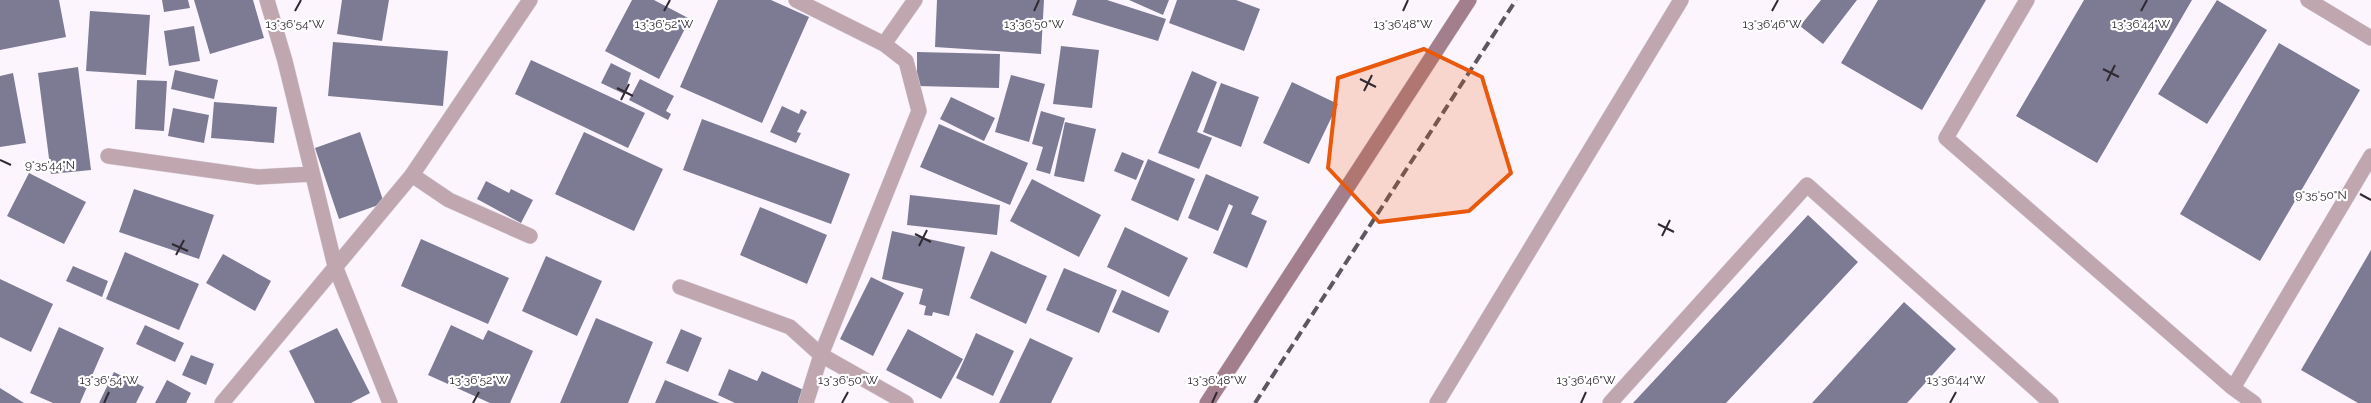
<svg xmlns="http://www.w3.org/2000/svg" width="2371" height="403" font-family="Raleway,sans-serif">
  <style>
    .building { fill: #7d7b94 }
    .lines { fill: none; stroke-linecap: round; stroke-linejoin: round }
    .lane-casing { stroke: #d8d0d9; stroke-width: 16 }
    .street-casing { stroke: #d8d0d9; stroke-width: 16 }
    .secondary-casing { stroke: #d8d0d9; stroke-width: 16 }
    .lane { stroke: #bfa6af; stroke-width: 15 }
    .street { stroke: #bfa6af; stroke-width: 15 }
    .secondary { stroke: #a37e8c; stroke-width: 15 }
    .rail { stroke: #5e5760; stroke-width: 4; stroke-dasharray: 10 5; stroke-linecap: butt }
    .marked { fill: #e8590c; fill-opacity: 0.2; stroke: #e8590c; stroke-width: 4; stroke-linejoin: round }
    .ticks { fill: none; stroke: #302932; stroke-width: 2 }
    .ticks-label { font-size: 12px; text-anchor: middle; fill: #302932; stroke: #fff; stroke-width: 4.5; stroke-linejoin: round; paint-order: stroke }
  </style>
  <rect width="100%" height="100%" fill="#fdf5fe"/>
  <path class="building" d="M0,0h59l7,37 -66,13z
    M162,0h26l2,8 -26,4z
    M194,0h59l11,38 -54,16z
    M342,0h47l-7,41 -45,-7z
    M632,0h22l36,19 -31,60 -54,-28z
    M718,0h53l38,17 -47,106 -82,-36z
    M937,0h107l-3,54 -106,-7z
    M1077,0h30l59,19 -8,22 -86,-26z
    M1129,0h40l-6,15z
    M1177,0h59l24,9 -16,42 -75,-28z
    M1821,0h36l-34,44 -23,-18z
    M1878,0h108l-64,110 -81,-47z
    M2084,0h108l-95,163 -81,-47z
    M2217,0l50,30 -60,94 -49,-30z
    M90,11l60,4 -4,60 -60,-4z
    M194,26l6,35 -31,5 -5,-35z
    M333,42l115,9 -5,55 -115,-10z
    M2279,43l81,47 -100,171 -80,-47z
    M1061,46l38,4 -7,58 -39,-4z
    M917,52l83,2 -1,34 -82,-2z
    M531,60l114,53 -17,35 -113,-54z
    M611,63l20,10 -7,21 -23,-11z
    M78,67l13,103 -40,4 -13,-101z
    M175,70l43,10 -4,19 -43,-10z
    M1192,71l25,11 -20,50 15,6 -13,31 -41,-16z
    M13,73l13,70 -26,4v-71z
    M1011,75l34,9 -16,58 -34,-10z
    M640,79l34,17 -8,15 5,3 -3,6 -39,-20z
    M137,80l30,1 -3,50 -29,-2z
    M1292,82l46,22 -29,60 -46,-21z
    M1221,83l38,14 -18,50 -38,-15z
    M951,97l44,21 -11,23 -44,-22z
    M214,102l63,5 -3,36 -63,-5z
    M782,106l17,8 2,-5 6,3 -10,20 4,1 -5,10 -26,-11z
    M173,108l36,7 -5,28 -36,-7z
    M1041,111l24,7 -15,56 -14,-4 7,-23 -11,-3z
    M702,119l148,55 -19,50 -148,-54z
    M1065,122l31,7 -12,53 -30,-6z
    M939,124l89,39 -18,42 -90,-38z
    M360,132l24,71 -45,16 -24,-71z
    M584,132l79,37 -29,62 -79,-37z
    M1122,152l22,9 -8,19 -22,-9z
    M1148,159l47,20 -17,42 -47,-21z
    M29,173l57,29 -22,42 -57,-28z
    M1206,174l53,23 -8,17 16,7 -20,47 -34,-15 20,-47 -4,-2 -11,27 -30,-13z
    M1032,179l69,36 -22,42 -69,-36z
    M486,181l23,12 2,-4 22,11 -12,23 -44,-24z
    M134,189l80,26 -15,44 -80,-27z
    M910,195l90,10 -3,30 -90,-10z
    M760,207l67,28 -20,49 -67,-29z
    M1808,215l50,47 -132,141h-93z
    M1125,227l63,31 -19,39 -62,-30z
    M892,231l73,16 -16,69 -16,-4 -1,4 -8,-1 2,-9 -7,-2 4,-15 -41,-10z
    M421,239l88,39 -21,46 -87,-38z
    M2371,250v153h-13l-57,-33z
    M991,251l56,25 -21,48 -56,-26z
    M125,252l74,32 -20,46 -73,-31z
    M223,254l48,27 -16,30 -49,-28z
    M546,256l56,25 -25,55 -55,-25z
    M73,266l35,15 -6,16 -36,-16z
    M1064,268l53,22 -18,43 -53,-23z
    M871,277l33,16 -31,63 -33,-17z
    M0,279l53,25 -22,48 -31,-15z
    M1122,290l47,21 -10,22 -47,-21z
    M1904,302l52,47 -49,54h-95z
    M596,318l57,24 -25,61h-68z
    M145,325l39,18 -9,19 -39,-18z
    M451,325l32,15 5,-10 45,21 -23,52h-20l-62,-28z
    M59,327l45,21 -24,55h-27l-23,-10z
    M337,328l33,65 -19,10h-36l-26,-52z
    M681,329l21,9 -14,34 -22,-9z
    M908,329l55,30 -22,40 -55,-29z
    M976,333l38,18 -21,45 -37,-18z
    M1030,338l43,20 -22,45h-52z
    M191,355l23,9 -8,21 -24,-10z
    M729,369l28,12 5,-10 46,21 -5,11h-68l-17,-8z
    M114,372l30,15 -8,16h-37z
    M167,380l24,13 -5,10h-31z
    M665,380l55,23h-65z
    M0,388l24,15h-24z"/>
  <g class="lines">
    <defs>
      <path id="lane" d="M267,0l18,61 50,205 55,137
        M2027,0l-81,138 287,250 21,15
        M2308,0l63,38
        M108,156l150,21 54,-3
        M412,175l37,25 81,36
        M2233,388l138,-232
        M1610,403l197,-218 244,218"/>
      <path id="street" d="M796,0l88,44 22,17 13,50 -98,244 -15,48
        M884,44l31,-44
        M680,287l110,40 31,28 85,48
        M222,403l190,-228 118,-175
        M1437,403l244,-403"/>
      <path id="secondary" d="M1207,403l262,-403"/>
    </defs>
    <use href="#lane" class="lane-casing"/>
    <use href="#street" class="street-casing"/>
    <use href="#secondary" class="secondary-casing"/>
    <use href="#lane" class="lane"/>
    <use href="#street" class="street"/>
    <use href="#secondary" class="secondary"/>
    <path class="rail" d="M1255,403l261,-403"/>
  </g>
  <path class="marked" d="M1424,49l58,28 29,96 -42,38 -90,11 -51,-54 10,-90z"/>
  <path class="ticks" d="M295,11l6,-11M664,11l6,-11M1034,11l5,-11M1403,11l5,-11M1772,11l6,-11M2141,11l6,-11M2103,69l16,8M1360,79l16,8M2107,81l8,-16M617,88l16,8M1364,91l8,-16M621,100l8,-16M0,160l11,5M2360,194l11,6M1658,224l16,8M915,234l16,8M1662,236l8,-16M172,244l16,7M919,246l8,-16M176,255l8,-15M104,403l5,-11M473,403l6,-11M842,403l6,-11M1212,403l5,-11M1581,403l5,-11M1950,403l6,-11"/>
  <g class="ticks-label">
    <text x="1403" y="28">13°36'48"W</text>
    <text x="295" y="28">13°36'54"W</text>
    <text x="664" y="28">13°36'52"W</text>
    <text x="1034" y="28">13°36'50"W</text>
    <text x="1772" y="28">13°36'46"W</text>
    <text x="2141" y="28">13°36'44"W</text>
    <text x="50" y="169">9°35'44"N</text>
    <text x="2321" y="199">9°35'50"N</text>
    <text x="109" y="384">13°36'54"W</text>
    <text x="479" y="384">13°36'52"W</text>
    <text x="848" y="384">13°36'50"W</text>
    <text x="1217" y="384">13°36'48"W</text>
    <text x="1586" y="384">13°36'46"W</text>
    <text x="1956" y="384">13°36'44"W</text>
  </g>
</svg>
